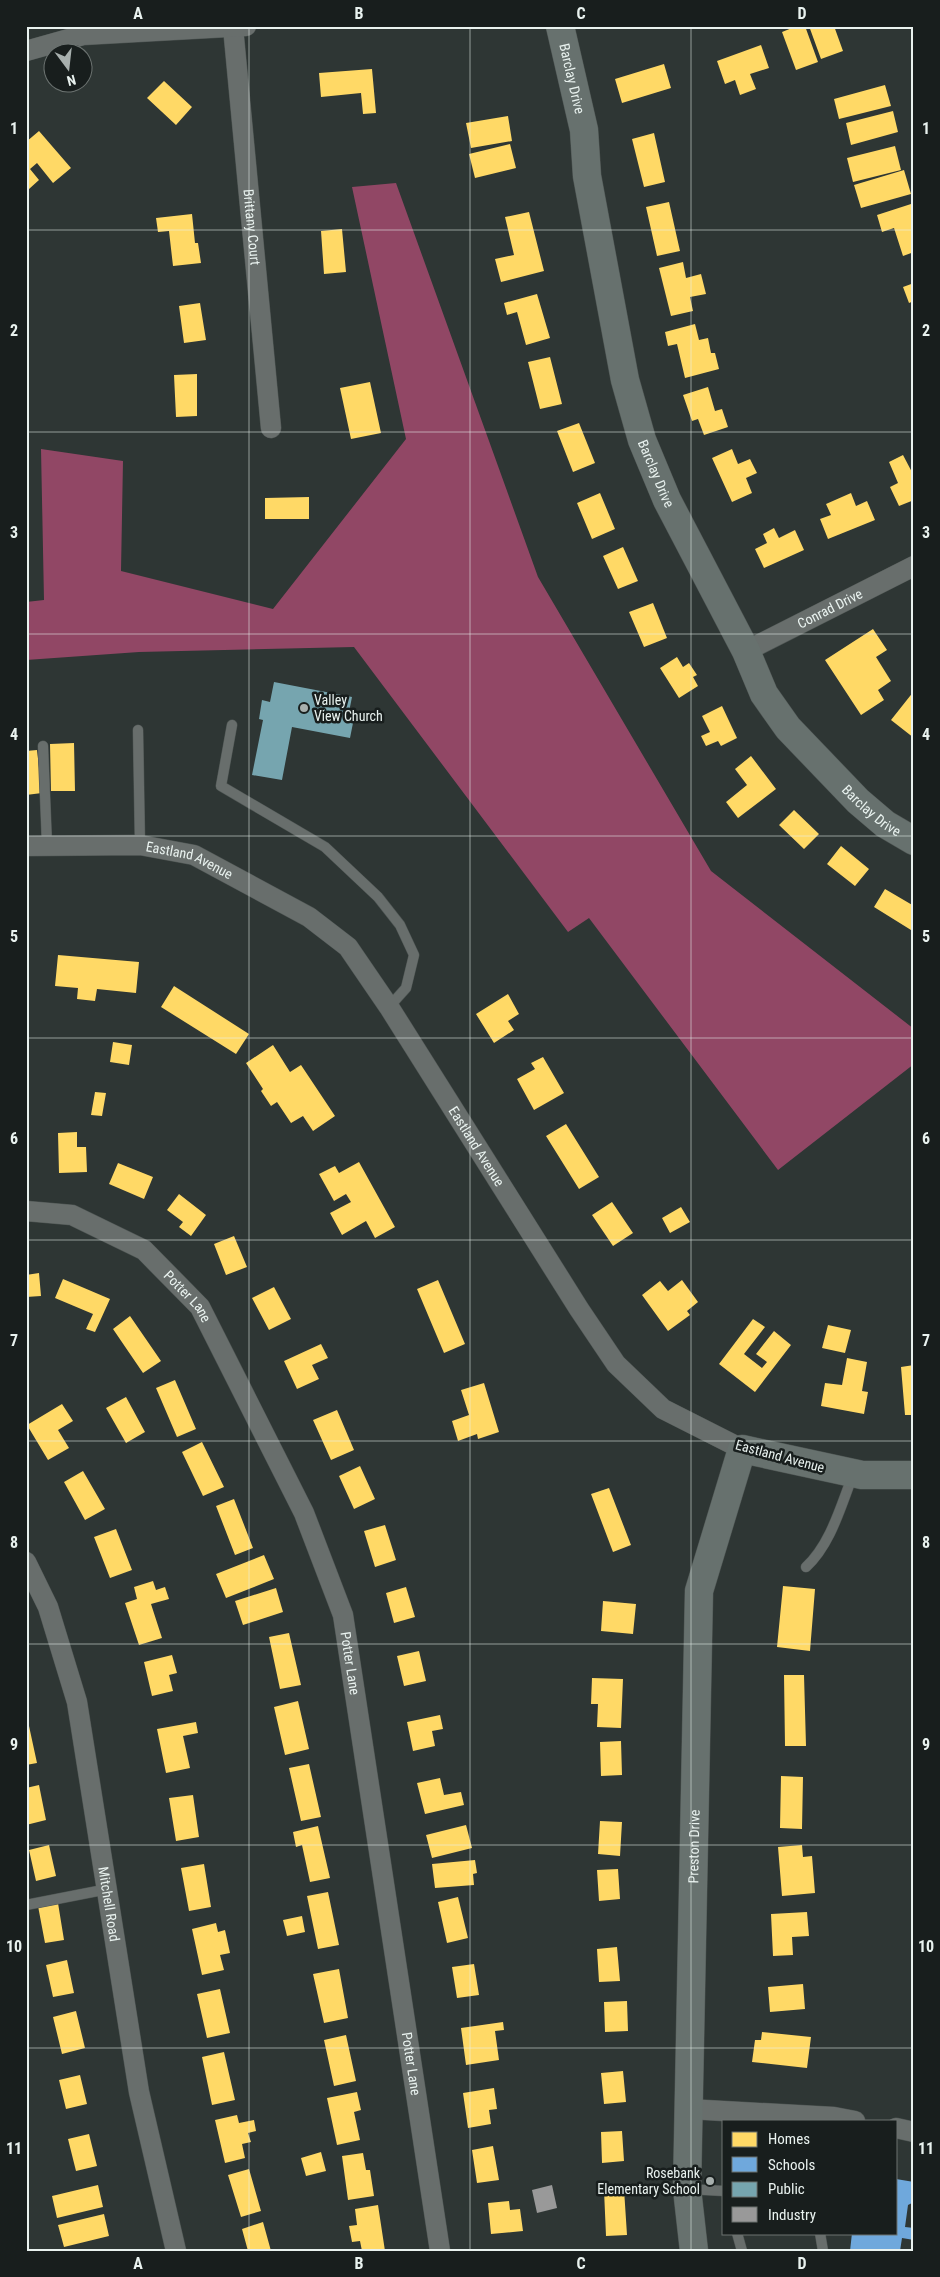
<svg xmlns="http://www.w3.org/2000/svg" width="940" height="2277" font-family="'Roboto Condensed',sans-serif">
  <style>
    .forest { fill: #914765 }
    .homes { fill: #ffd966 }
    .schools { fill: #6fa8dc }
    .public { fill: #76a5af }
    .industry { fill: #999 }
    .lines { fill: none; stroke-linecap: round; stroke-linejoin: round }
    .lane-casing { stroke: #4d5452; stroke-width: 11 }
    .street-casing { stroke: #4d5452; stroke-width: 21 }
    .secondary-casing { stroke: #4d5452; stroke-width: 29 }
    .lane { stroke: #686e6c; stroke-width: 10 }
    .street { stroke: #686e6c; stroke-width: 20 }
    .secondary { stroke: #67716e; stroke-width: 28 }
    .grid { fill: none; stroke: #e9f2ef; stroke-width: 1; stroke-opacity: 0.55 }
    .poi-dot { fill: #a8b0ae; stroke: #181e1d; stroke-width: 2 }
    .labels { text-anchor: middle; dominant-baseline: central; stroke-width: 5; stroke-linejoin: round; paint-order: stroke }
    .street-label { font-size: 14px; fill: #e9f2ef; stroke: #181e1d }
    .poi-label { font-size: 14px; fill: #e9f2ef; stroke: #181e1d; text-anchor: start }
    .neatline { fill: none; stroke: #e9f2ef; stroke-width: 2 }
    .grid-label { font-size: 16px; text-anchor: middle; font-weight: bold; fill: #e9f2ef }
  </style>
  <rect width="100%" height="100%" fill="#2e3634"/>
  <path class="forest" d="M396,183l142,394 173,294 203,158v35l-136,106 -189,-252 -21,14 -214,-285 -215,5 -113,8v-58l18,-2 -3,-151 82,12 -2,110 152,38 133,-170 -54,-252z"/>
  <path class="homes" d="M797,26h8l13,36 -22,8 -14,-38z
    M809,26h25l9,25 -22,8z
    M761,45l8,23 -19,6 6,15 -16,6 -5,-15 -10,4 -8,-23z
    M664,64l7,24 -49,15 -7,-24z
    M372,69l4,44 -13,1 -2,-21 -40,4 -2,-24z
    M164,81l28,26 -16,18 -29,-27z
    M885,85l6,21 -52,13 -5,-20z
    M893,111l5,21 -47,13 -5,-22z
    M508,116l4,25 -41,7 -5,-25z
    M39,131l32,37 -18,15 -16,-20 -7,6 9,11 -10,9 -3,-3v-44z
    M654,133l11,49 -21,5 -12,-48z
    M510,144l6,24 -41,10 -6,-24z
    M895,146l6,24 -48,12 -6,-24z
    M904,170l7,24 -50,14 -7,-23z
    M669,202l11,49 -23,5 -11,-49z
    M911,204l3,11v37l-11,4 -9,-28 -12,4 -5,-17z
    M529,212l15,59 -43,11 -6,-23 19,-4 -9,-38z
    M192,214l3,29h3l3,20 -28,3 -4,-35 -11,1 -2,-14z
    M342,229l4,43 -22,2 -3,-43z
    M683,262l3,16 15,-4 5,20 -16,3 3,14 -22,5 -12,-48z
    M914,283v18l-5,2 -6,-16z
    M537,294l13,44 -24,7 -9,-33 -10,3 -3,-12z
    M200,303l6,37 -22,3 -5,-37z
    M695,324l4,16 9,-2 3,15h4l4,16 -34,9 -8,-34 -9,2 -3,-14z
    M550,357l12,47 -22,5 -12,-47z
    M197,374v42l-21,1 -2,-42z
    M370,382l11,51 -30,6 -11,-51z
    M708,387l7,24 7,-2 6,18 -24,8 -6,-16 -6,2 -9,-26z
    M579,423l16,40 -22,9 -16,-41z
    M732,449l6,15 12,-5 7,14 -11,5 6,15 -20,9 -20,-44z
    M903,455l11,21v24l-15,6 -9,-19 8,-4 -9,-21z
    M600,493l15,36 -23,10 -15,-36z
    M851,493l5,13 11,-5 8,19 -47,19 -8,-20 11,-4 -5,-11z
    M309,497v22h-44v-21z
    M774,528l5,10 16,-8 9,20 -40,18 -9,-19 12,-6 -4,-9z
    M623,547l15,34 -20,8 -15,-33z
    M653,603l14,35 -23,9 -15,-35z
    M873,629l14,21 -11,7 15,24 -13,9 6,10 -23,15 -36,-55z
    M677,657l6,10 6,-4 8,12 -4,2 5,9 -19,12 -19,-30z
    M914,691v47l-23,-18z
    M722,706l15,32 -16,8 -3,-5 -12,5 -5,-10 9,-4 -8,-16z
    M74,743l1,48h-24l-1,-47z
    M37,750l5,43 -16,2v-44z
    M751,756l25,33 -38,29 -12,-16 21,-17 -12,-16z
    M794,810l25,24 -15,15 -25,-24z
    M841,846l28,23 -14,17 -28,-22z
    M885,889l29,17v20l-3,4 -37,-23z
    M58,955l81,7 -3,31 -39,-4 -2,12 -18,-2 1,-11 -23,-2z
    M174,986l75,48 -13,20 -75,-47z
    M508,994l11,20 -11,7 6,9 -20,13 -18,-29z
    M113,1042l19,3 -3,20 -19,-3z
    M273,1045l17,27 11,-7 34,51 -22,15 -10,-15 -12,7 -14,-21 -6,4 -10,-15 2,-2 -17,-26z
    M543,1057l21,36 -30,17 -17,-31 18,-10 -4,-6z
    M95,1092l11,1 -4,23 -11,-1z
    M566,1124l33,53 -20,12 -33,-53z
    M77,1132v15h9l1,25 -28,1 -1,-40z
    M359,1162l36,65 -20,11 -9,-17 -24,14 -12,-22 21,-11 -5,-8 -12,7 -15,-27 16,-8 4,7z
    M118,1163l35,14 -9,22 -35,-15z
    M179,1194l27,21 -15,21 -12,-9 4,-5 -16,-12z
    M612,1202l21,31 -20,13 -21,-31z
    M681,1207l9,15 -20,11 -8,-15z
    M234,1236l13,31 -21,8 -12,-31z
    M39,1273l2,23 -15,1v-22z
    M63,1279l47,20 -15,33 -9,-3 7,-15 -38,-16z
    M438,1280l27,64 -21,9 -27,-64z
    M682,1280l16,22 -11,9 3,4 -22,16 -26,-36 18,-14 8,10z
    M274,1287l17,32 -22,11 -17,-32z
    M130,1316l31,45 -18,12 -30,-44z
    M753,1319l12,8 -21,27 18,14 5,-6 -11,-8 18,-23 17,14 -36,47 -36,-28z
    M828,1325l23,5 -6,23 -23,-5z
    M321,1344l7,14 -16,7 7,14 -22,10 -13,-28z
    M847,1358l20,4 -5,29 6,1 -4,22 -43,-8 4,-23 17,2z
    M914,1365v50h-9l-4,-48z
    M175,1380l21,49 -19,8 -21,-49z
    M484,1383l15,49 -21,7 -1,-5 -19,7 -6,-20 17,-6 -8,-25z
    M126,1397l19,35 -19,11 -20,-35z
    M62,1404l11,17 -15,9 11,18 -21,12 -21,-35z
    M337,1410l17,40 -23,10 -18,-40z
    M202,1442l22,45 -21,9 -21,-44z
    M360,1466l15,33 -21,10 -15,-33z
    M83,1471l22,38 -20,11 -21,-38z
    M609,1488l22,57 -18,7 -22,-58z
    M234,1499l19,49 -18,7 -19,-49z
    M385,1525l11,35 -21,7 -11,-36z
    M116,1529l16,41 -22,8 -16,-41z
    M264,1555l10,24 -48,19 -10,-24z
    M153,1581l3,9 9,-3 4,12 -18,5 11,34 -23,7 -14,-42 12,-4 -3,-12z
    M783,1586l32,3 -5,62 -33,-4z
    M406,1587l9,30 -21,6 -8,-30z
    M276,1588l7,24 -40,13 -8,-24z
    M603,1601l33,3 -3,30 -32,-3z
    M289,1633l12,52 -21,4 -11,-52z
    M419,1651l7,30 -22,5 -7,-30z
    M172,1655l5,18 -8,2 4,16 -21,5 -8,-34z
    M784,1675h20l2,71h-21z
    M592,1678l31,1 -2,49 -24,-1 1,-23h-7z
    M298,1701l11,48 -24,6 -11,-48z
    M440,1715l3,14 -11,2 3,15 -22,5 -6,-29z
    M196,1722l2,11 -15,3 7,32 -24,5 -9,-44z
    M26,1726h3l8,37 -11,2z
    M621,1741l1,34 -21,1 -1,-34z
    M309,1764l12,53 -20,4 -12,-53z
    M781,1776l22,1 -1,52 -22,-1z
    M440,1778l4,17 17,-3 3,13 -39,9 -8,-31z
    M39,1785l7,35 -20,5v-37z
    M193,1795l6,42 -23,4 -7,-43z
    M600,1821l22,1 -2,34 -22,-2z
    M466,1825l6,23 -40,10 -6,-23z
    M318,1826l12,52 -20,4 -8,-37 -6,2 -3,-15z
    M49,1845l7,31 -20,5 -7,-31z
    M802,1845l1,12 9,-1 3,37 -33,3 -4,-49z
    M475,1860l2,13 -4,1 1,11 -39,3 -3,-24z
    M204,1864l7,43 -22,4 -8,-43z
    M618,1869l2,30 -21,2 -2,-31z
    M328,1892l11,53 -21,4 -11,-53z
    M458,1897l10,41 -21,5 -9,-41z
    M58,1903l6,37 -19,3 -7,-37z
    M807,1912l2,24 -17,1 1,18 -20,1 -2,-42z
    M302,1916l3,16 -18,4 -4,-16z
    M216,1923l2,9 7,-2 5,23 -10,2 4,15 -22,5 -10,-46z
    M617,1947l3,34 -21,1 -2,-33z
    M67,1960l7,33 -21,4 -7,-32z
    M474,1964l5,31 -22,3 -5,-31z
    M339,1969l9,49 -24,5 -11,-49z
    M803,1984l2,25 -35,3 -2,-25z
    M220,1989l10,44 -23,5 -10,-44z
    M627,2001l1,30 -23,1 -1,-30z
    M76,2011l9,37 -23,6 -9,-37z
    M503,2022l1,8 -9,1 4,29 -33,5 -5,-37z
    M762,2032l49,5 -4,31 -55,-6 3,-22h6z
    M346,2035l10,46 -22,5 -10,-46z
    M224,2052l11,48 -23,5 -10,-48z
    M623,2071l3,31 -22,2 -3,-31z
    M80,2075l7,29 -21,5 -7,-29z
    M494,2088l3,21 -8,1 2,14 -23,4 -5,-35z
    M357,2092l4,18 -7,2 6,28 -23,5 -10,-47z
    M237,2115l2,8 15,-3 2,11 -8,2 3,9 -9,2 3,14 -20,5 -10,-43z
    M622,2131l2,30 -22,2 -1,-31z
    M89,2134l8,32 -21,5 -8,-32z
    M493,2146l6,34 -22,3 -5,-33z
    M321,2152l5,19 -20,5 -5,-18z
    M363,2153l3,17h4l4,26 -26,4 -6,-44z
    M249,2169l12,42 -20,6 -13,-42z
    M98,2185l5,22 -46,11 -5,-22z
    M624,2189l3,46 -21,1 -2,-46z
    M509,2201l1,9 10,-1 3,22 -32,3 -3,-31z
    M378,2205l7,46h-23l-2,-10 -8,1 -3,-16 8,-1 -2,-16z
    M104,2214l5,22 -45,11 -6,-22z
    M263,2222l8,29h-23l-6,-22z"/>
  <path class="schools" d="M896,2179l18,3v20l-6,3 -3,22 9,1v12l-12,-2 -2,13h-50l2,-18h44z"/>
  <path class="public" d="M274,682l78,15 -5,25 6,1 -3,15 -58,-11 -10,53 -30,-5 11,-55 -4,-1 3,-19 8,2z"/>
  <path class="industry" d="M552,2185l5,23 -20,5 -5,-23z"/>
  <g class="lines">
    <defs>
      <path id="lane" d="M232,725l-11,61 104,61 53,50 22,28 14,30 -8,33 -17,19
        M138,730l2,115
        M43,746l4,99
        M806,1567c25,-23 35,-62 47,-92
        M26,1905l82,-16
        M687,2189l37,2
        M737,2233l5,18
        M820,2233l3,18"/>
      <g id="street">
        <path id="s1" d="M233,27l38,401"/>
        <path d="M26,51l57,-16 163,-9"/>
        <path id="s2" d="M746,651l168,-85"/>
        <path id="s3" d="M26,846l114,-1 54,10 115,62 39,30 41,60 190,302 37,55 47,45 79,40"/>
        <path id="s4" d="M26,1211l46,4 72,35 56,57 104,206 39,102 97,636"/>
        <path id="s5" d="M26,1562l22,45 29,95 62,390 37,159"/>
        <path d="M688,2109l146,8 21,4"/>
        <path d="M896,2128l18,4"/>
      </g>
      <g id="secondary">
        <path id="s6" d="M560,26l24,104 3,46 38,204 17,60 25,60 79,151 18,43 24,34 70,73 27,23 29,17"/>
        <path id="s7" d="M694,2251l-7,-62 12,-598 43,-142 120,26h52"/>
      </g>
    </defs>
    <use href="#lane" class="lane-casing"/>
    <use href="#street" class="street-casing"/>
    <use href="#secondary" class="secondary-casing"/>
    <use href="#lane" class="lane"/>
    <use href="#street" class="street"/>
    <use href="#secondary" class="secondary"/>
  </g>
  <path class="grid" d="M249,26v2225M470,26v2225M691,26v2225M26,230h888M26,432h888M26,634h888M26,836h888M26,1038h888M26,1240h888M26,1441h888M26,1644h888M26,1845h888M26,2048h888"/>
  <g class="poi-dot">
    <circle cx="304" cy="708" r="5"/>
    <circle cx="710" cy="2181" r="5"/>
  </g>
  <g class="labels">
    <g class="street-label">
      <text stroke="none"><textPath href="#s6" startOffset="54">Barclay Drive</textPath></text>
      <text stroke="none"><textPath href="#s1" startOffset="201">Brittany Court</textPath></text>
      <text stroke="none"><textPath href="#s6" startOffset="459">Barclay Drive</textPath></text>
      <text stroke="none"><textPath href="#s2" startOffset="94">Conrad Drive</textPath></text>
      <text stroke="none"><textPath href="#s6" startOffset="864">Barclay Drive</textPath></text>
      <text stroke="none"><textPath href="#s3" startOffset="166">Eastland Avenue</textPath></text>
      <text stroke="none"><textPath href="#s3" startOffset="586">Eastland Avenue</textPath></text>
      <text stroke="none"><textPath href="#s4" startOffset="190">Potter Lane</textPath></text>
      <text transform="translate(780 1456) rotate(15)">Eastland Avenue</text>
      <text stroke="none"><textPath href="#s4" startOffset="595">Potter Lane</textPath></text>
      <text stroke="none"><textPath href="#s7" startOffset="405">Preston Drive</textPath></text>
      <text stroke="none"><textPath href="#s5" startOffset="354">Mitchell Road</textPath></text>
      <text stroke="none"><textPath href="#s4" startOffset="1000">Potter Lane</textPath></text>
    </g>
    <g class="poi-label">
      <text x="314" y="700">Valley<tspan x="314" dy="16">View Church</tspan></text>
      <text x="700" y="2173" text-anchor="end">Rosebank<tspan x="700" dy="16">Elementary School</tspan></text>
    </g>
  </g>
  <rect width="940" height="2277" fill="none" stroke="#181e1d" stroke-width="55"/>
  <rect x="722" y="2120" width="175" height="115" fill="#181e1d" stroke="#6c7371"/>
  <rect x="732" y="2132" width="25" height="15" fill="#ffd966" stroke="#6c7371"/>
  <text x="768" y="2144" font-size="15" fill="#e9f2ef">Homes</text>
  <rect x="732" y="2157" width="25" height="15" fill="#6fa8dc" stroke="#6c7371"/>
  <text x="768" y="2170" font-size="15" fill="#e9f2ef">Schools</text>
  <rect x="732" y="2182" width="25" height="15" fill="#76a5af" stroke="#6c7371"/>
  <text x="768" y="2194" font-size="15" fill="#e9f2ef">Public</text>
  <rect x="732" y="2207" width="25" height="15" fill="#999999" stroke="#6c7371"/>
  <text x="768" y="2220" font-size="15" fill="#e9f2ef">Industry</text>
  <g transform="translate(68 68) rotate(165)"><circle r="24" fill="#181e1d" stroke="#6c7371"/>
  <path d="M0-4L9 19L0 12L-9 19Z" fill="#a8b0ae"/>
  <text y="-8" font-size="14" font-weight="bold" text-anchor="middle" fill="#e9f2ef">N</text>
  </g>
  <rect x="28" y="28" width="884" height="2222" class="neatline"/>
  <g class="grid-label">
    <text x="138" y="19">A</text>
    <text x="359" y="19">B</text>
    <text x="581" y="19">C</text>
    <text x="802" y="19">D</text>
    <text x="14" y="134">1</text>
    <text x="926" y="134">1</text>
    <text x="14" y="336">2</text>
    <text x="926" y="336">2</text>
    <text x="14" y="538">3</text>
    <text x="926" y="538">3</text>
    <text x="14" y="740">4</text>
    <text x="926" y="740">4</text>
    <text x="14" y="942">5</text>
    <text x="926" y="942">5</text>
    <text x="14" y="1144">6</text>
    <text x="926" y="1144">6</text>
    <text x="14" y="1346">7</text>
    <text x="926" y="1346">7</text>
    <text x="14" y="1548">8</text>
    <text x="926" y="1548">8</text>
    <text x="14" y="1750">9</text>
    <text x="926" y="1750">9</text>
    <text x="14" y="1952">10</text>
    <text x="926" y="1952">10</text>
    <text x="14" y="2154">11</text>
    <text x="926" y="2154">11</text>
    <text x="138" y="2269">A</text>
    <text x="359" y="2269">B</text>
    <text x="581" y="2269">C</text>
    <text x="802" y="2269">D</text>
  </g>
</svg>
